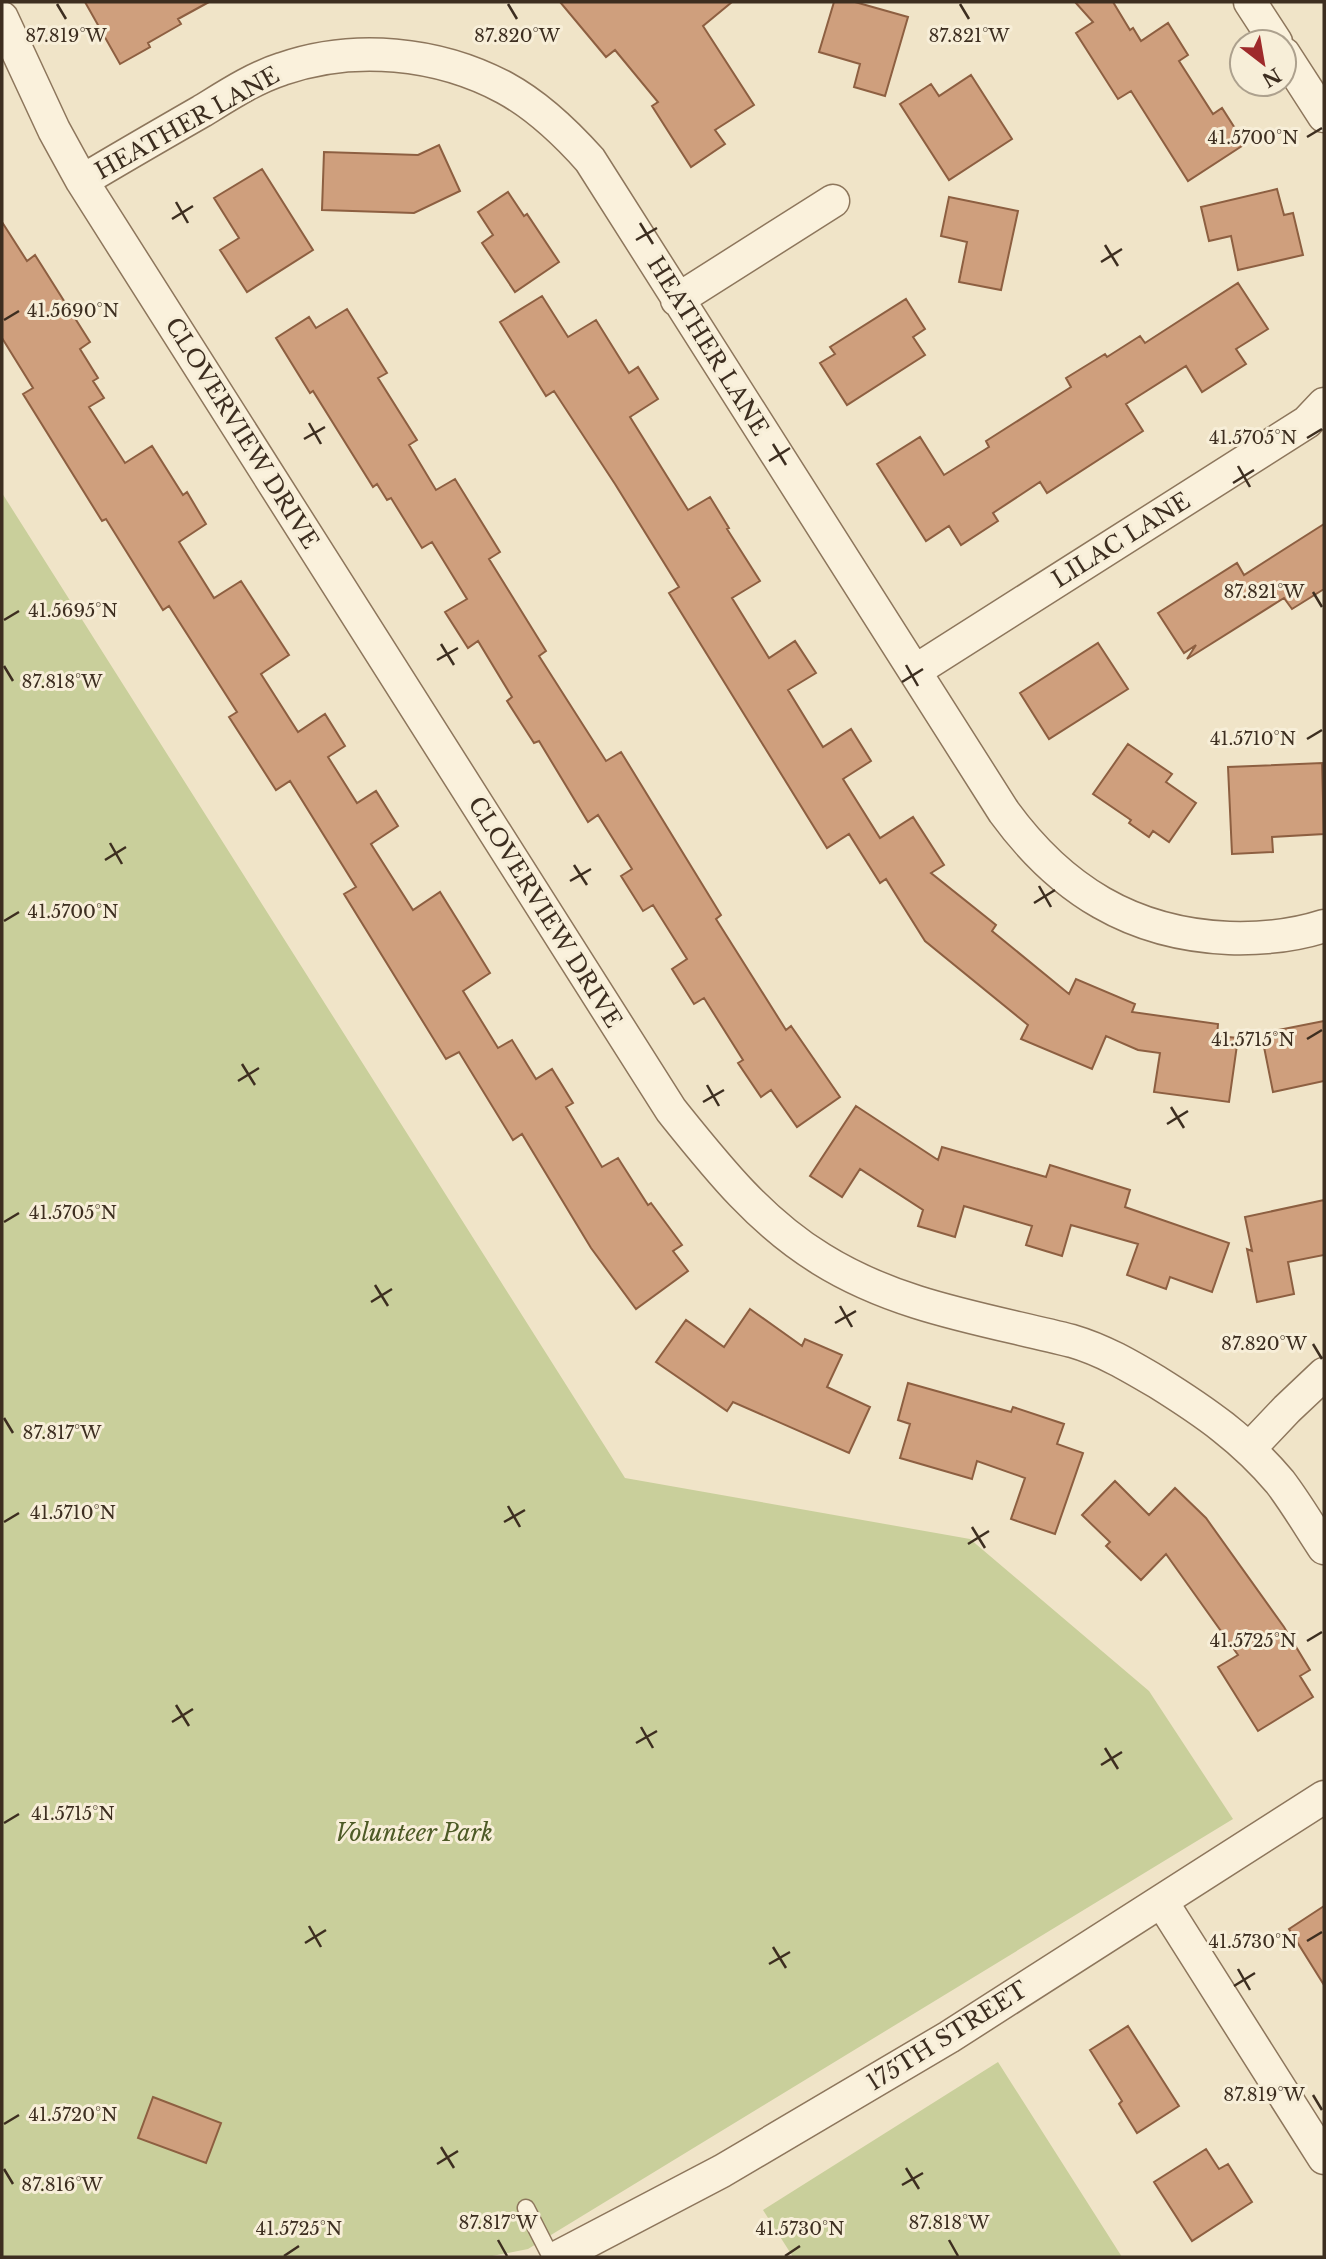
<svg xmlns="http://www.w3.org/2000/svg" width="1326" height="2259" font-family="'Libre Baskerville',serif">
  <style>
    .green { fill: #c9cf9b }
    .building { fill: #cf9f7d; stroke: #8d5f41; stroke-width: 2 }
    .lines { fill: none; stroke-linecap: round; stroke-linejoin: round }
    .service-casing { stroke: #8d765c; stroke-width: 19 }
    .minor-casing { stroke: #8d765c; stroke-width: 35 }
    .service { stroke: #faf1dc; stroke-width: 16 }
    .minor { stroke: #faf1dc; stroke-width: 32 }
    .ticks { fill: none; stroke: #3d2e20; stroke-width: 2.5 }
    .labels { text-anchor: middle; dominant-baseline: central; stroke-width: 6; stroke-linejoin: round; paint-order: stroke }
    .street-label { font-size: 23px; fill: #3d2e20; stroke: #f7eed8 }
    .park-label { font-size: 23px; font-style: italic; fill: #4d5a26; stroke: #f7eed8 }
    .ticks-label { font-size: 18px; text-anchor: middle; fill: #3d2e20; stroke: #f7eed8; stroke-width: 6; stroke-linejoin: round; paint-order: stroke }
  </style>
  <rect width="100%" height="100%" fill="#f0e4c8"/>
  <path class="green" d="M2,493l623,985 345,61 179,152 84,128 -705,430 -41,8h-485z
    M998,2062l124,195h-329l-30,-47z"/>
  <path class="building" d="M85,2h124l-31,17 3,5 -33,19 2,4 -30,17z
    M560,2h172l-29,24 51,79 -39,25 10,14 -34,23 -39,-61 6,-4 -43,-52 -9,7z
    M834,2h21l53,15 -23,79 -31,-9 6,-23 -41,-12z
    M1075,2h38l17,28 3,-2 8,13 27,-18 20,32 -9,6 34,53 9,-6 23,36 -57,37 -57,-90 -13,8 -42,-66 17,-11z
    M971,75l41,64 -63,41 -49,-76 31,-20 8,12z
    M439,145l21,46 -46,22 -92,-3 2,-58 94,3z
    M262,169l51,81 -66,42 -27,-42 19,-12 -25,-40z
    M1277,189l7,26 9,-2 10,42 -65,15 -7,-34 -22,5 -8,-34z
    M508,192l16,24 3,-2 32,48 -44,30 -33,-49 11,-8 -15,-23z
    M949,197l69,14 -17,79 -42,-8 8,-40 -26,-6z
    M2,222l25,39 8,-6 55,87 -10,7 18,29 -5,3 11,17 -15,9 36,56 27,-17 31,49 4,-3 19,32 -27,18 35,56 27,-17 48,74 -28,19 37,58 27,-18 20,32 -17,11 29,46 19,-12 22,35 -27,18 42,66 27,-18 20,32 30,49 -27,18 35,57 14,-8 24,39 16,-10 21,34 -7,4 36,60 16,-9 30,47 3,-2 31,42 -9,6 15,20 -52,38 -45,-61 -69,-114 -9,6 -54,-88 -13,7 -102,-165 12,-7 -66,-106 -14,9 -47,-73 8,-5 -68,-106 -6,4 -57,-91 -4,2 -79,-127 10,-6 -31,-50z
    M1238,283l30,46 -32,20 10,15 -44,28 -16,-26 -60,38 17,27 -96,62 -7,-11 -47,31 5,8 -37,24 -12,-19 -23,15 -49,-77 43,-27 24,38 45,-28 -3,-6 85,-54 -5,-9 39,-24 2,3 33,-21 5,7z
    M542,296l26,41 28,-17 33,53 9,-6 20,32 -28,18 58,93 22,-13 19,31 -2,1 33,52 -28,17 37,60 26,-17 21,32 -28,17 35,57 28,-18 20,32 -28,18 37,59 33,-21 31,48 -13,8 65,52 -4,6 77,63 7,-15 59,25 -3,8 86,12 -1,12 21,2 -9,64 -75,-10 6,-39 -22,-3 -32,-14 -14,33 -71,-30 7,-14 -103,-84 -39,-62 -6,4 -31,-49 -22,14 -158,-255 10,-6 -64,-103 -61,-93 -8,5 -46,-74z
    M906,299l19,30 -12,8 12,18 -78,50 -27,-42 15,-9 -5,-7z
    M347,309l40,64 -9,5 39,62 -8,5 27,45 19,-11 45,73 -11,7 57,92 -7,5 67,105 15,-9 100,163 -5,4 70,111 5,-4 49,71 -43,30 -26,-37 -10,7 -23,-34 5,-3 -39,-62 -10,6 -22,-35 15,-10 -34,-54 -10,6 -22,-35 11,-7 -34,-54 -10,7 -49,-81 -5,2 -27,-42 5,-4 -34,-56 -10,7 -23,-36 22,-13 -35,-57 -10,6 -31,-50 -4,2 -10,-16 -4,3 -60,-96 -3,2 -34,-55 33,-21 7,11z
    M1324,524v65l-32,20 -8,-11 -97,61 9,-14 -12,8 -26,-40 79,-50 7,12z
    M1098,643l30,46 -79,50 -29,-46z
    M1128,744l44,30 -6,8 30,21 -27,39 -16,-11 -4,6 -20,-14 2,-3 -38,-26z
    M1322,763l2,71 -52,3 1,15 -41,2 -4,-87z
    M1324,1021v60l-51,11 -11,-55 16,-4v-3z
    M856,1106l82,54 4,-13 104,30 4,-12 80,25 -5,17 104,36 -17,49 -42,-15 -4,12 -39,-14 11,-31 -67,-19 -9,31 -36,-11 6,-19 -68,-20 -9,31 -37,-11 5,-16 -63,-41 -18,28 -32,-21z
    M1324,1200v55l-36,7 6,32 -37,8 -10,-53 5,2 -7,-34z
    M750,1309l52,37 3,-7 37,16 -15,32 43,20 -21,46 -116,-51 -6,9 -71,-49 30,-42 38,27z
    M908,1383l103,29 2,-5 51,17 -7,20 26,9 -28,81 -44,-15 14,-41 -48,-17 -5,18 -72,-21 10,-34 -12,-4z
    M1115,1481l34,34 26,-27 31,30 78,109 26,43 -10,6 13,21 -55,34 -40,-64 20,-12 -72,-101 -25,26 -35,-34 4,-4 -28,-27z
    M1324,1906v79l-35,-56z
    M1128,2026l51,80 -42,27 -18,-29 3,-3 -32,-51z
    M153,2097l68,26 -15,40 -68,-25z
    M1206,2149l13,20 9,-5 24,38 -60,39 -38,-59z"/>
  <g class="lines">
    <defs>
      <path id="service" d="M526,2208l25,49"/>
      <path id="minor" d="M1250,2l26,40
        M2,18l52,112 28,51 589,929c45,56 88,111 150,149 77,48 164,60 251,82 31,9 58,25 85,41 48,30 87,57 123,100 16,21 30,45 44,66
        M1284,54l40,62
        M82,181c40,-24 80,-47 120,-70 26,-16 52,-33 80,-42 72,-25 156,-17 223,19 33,18 60,44 85,72l414,652c57,78 128,122 225,126 33,1 64,-2 95,-12
        M677,300l156,-99
        M915,671l392,-249 17,-18
        M1249,1449l38,-40 37,-35
        M1162,1902l162,256
        M558,2257l164,-86 227,-134 375,-240"/>
    </defs>
    <use href="#service" class="service-casing"/>
    <use href="#minor" class="minor-casing"/>
    <use href="#service" class="service"/>
    <use href="#minor" class="minor"/>
  </g>
  <path class="ticks" d="M57,4l9,15M508,4l9,15M960,4l9,15M1307,137l15,-9M176,202l12,21M172,219l21,-13M640,223l13,21M636,240l21,-12M1105,245l13,21M1101,262l21,-13M4,320l15,-9M309,423l12,21M1307,438l15,-9M304,439l21,-12M773,444l13,21M769,461l21,-13M1238,466l12,21M1233,483l21,-13M1313,592l9,15M4,620l15,-9M441,644l13,21M437,660l21,-12M906,665l12,21M4,666l9,15M902,682l21,-13M1307,739l15,-9M110,843l12,21M105,860l21,-13M574,865l13,20M570,881l21,-12M1039,886l12,21M1034,903l21,-13M4,921l15,-9M1307,1039l15,-9M242,1064l13,21M238,1081l21,-13M707,1085l12,21M703,1102l21,-12M1171,1107l13,21M1167,1124l21,-13M4,1222l15,-9M375,1285l13,21M371,1302l21,-13M840,1306l12,21M835,1323l21,-12M1313,1344l9,15M4,1418l9,15M508,1506l12,21M4,1522l15,-9M504,1522l21,-12M972,1527l13,21M968,1544l21,-13M1307,1641l15,-9M176,1705l13,21M172,1722l21,-13M641,1727l12,21M636,1743l21,-12M1105,1748l13,21M1101,1765l21,-13M4,1823l15,-9M309,1926l12,21M1307,1941l15,-9M305,1943l21,-13M773,1947l13,21M769,1964l21,-12M1238,1969l12,21M1234,1986l21,-13M1313,2095l9,15M4,2124l15,-9M441,2147l13,21M437,2164l21,-13M906,2168l13,21M4,2169l9,15M902,2185l21,-12M498,2240l9,16M949,2240l9,16M284,2256l15,-10M785,2256l15,-10"/>
  <g class="labels">
    <g class="street-label">
      <text transform="translate(187 123) rotate(-29)">HEATHER LANE</text>
      <text transform="translate(708 346) rotate(58)">HEATHER LANE</text>
      <text transform="translate(242 433) rotate(58)">CLOVERVIEW DRIVE</text>
      <text transform="translate(1121 540) rotate(-32)">LILAC LANE</text>
      <text transform="translate(545 912) rotate(58)">CLOVERVIEW DRIVE</text>
      <text transform="translate(947 2036) rotate(-32)">175TH STREET</text>
    </g>
    <g class="park-label">
      <text x="414" y="1833">Volunteer Park</text>
    </g>
  </g>
  <g class="ticks-label">
    <text x="66" y="42">87.819°W</text>
    <text x="517" y="42">87.820°W</text>
    <text x="969" y="42">87.821°W</text>
    <text x="1253" y="144">41.5700°N</text>
    <text x="73" y="317">41.5690°N</text>
    <text x="1253" y="444">41.5705°N</text>
    <text x="1264" y="598">87.821°W</text>
    <text x="73" y="617">41.5695°N</text>
    <text x="62" y="688">87.818°W</text>
    <text x="1253" y="745">41.5710°N</text>
    <text x="73" y="918">41.5700°N</text>
    <text x="1253" y="1046">41.5715°N</text>
    <text x="73" y="1219">41.5705°N</text>
    <text x="1264" y="1350">87.820°W</text>
    <text x="62" y="1439">87.817°W</text>
    <text x="73" y="1519">41.5710°N</text>
    <text x="1253" y="1647">41.5725°N</text>
    <text x="73" y="1820">41.5715°N</text>
    <text x="1253" y="1948">41.5730°N</text>
    <text x="1264" y="2101">87.819°W</text>
    <text x="73" y="2121">41.5720°N</text>
    <text x="62" y="2191">87.816°W</text>
    <text x="498" y="2229">87.817°W</text>
    <text x="949" y="2229">87.818°W</text>
    <text x="299" y="2235">41.5725°N</text>
    <text x="800" y="2235">41.5730°N</text>
  </g>
  <rect width="1326" height="2259" fill="none" stroke="#3d2e20" stroke-width="7"/>
  <g transform="translate(1263 63) rotate(149)"><circle r="33" fill="#f7eed8" stroke="#ada18e" stroke-width="2"/>
  <path d="M0-5L12 26L0 18L-12 26Z" fill="#9e2a2b"/>
  <text y="-10" font-size="19" font-weight="bold" text-anchor="middle" fill="#3d2e20">N</text>
  </g>
</svg>
